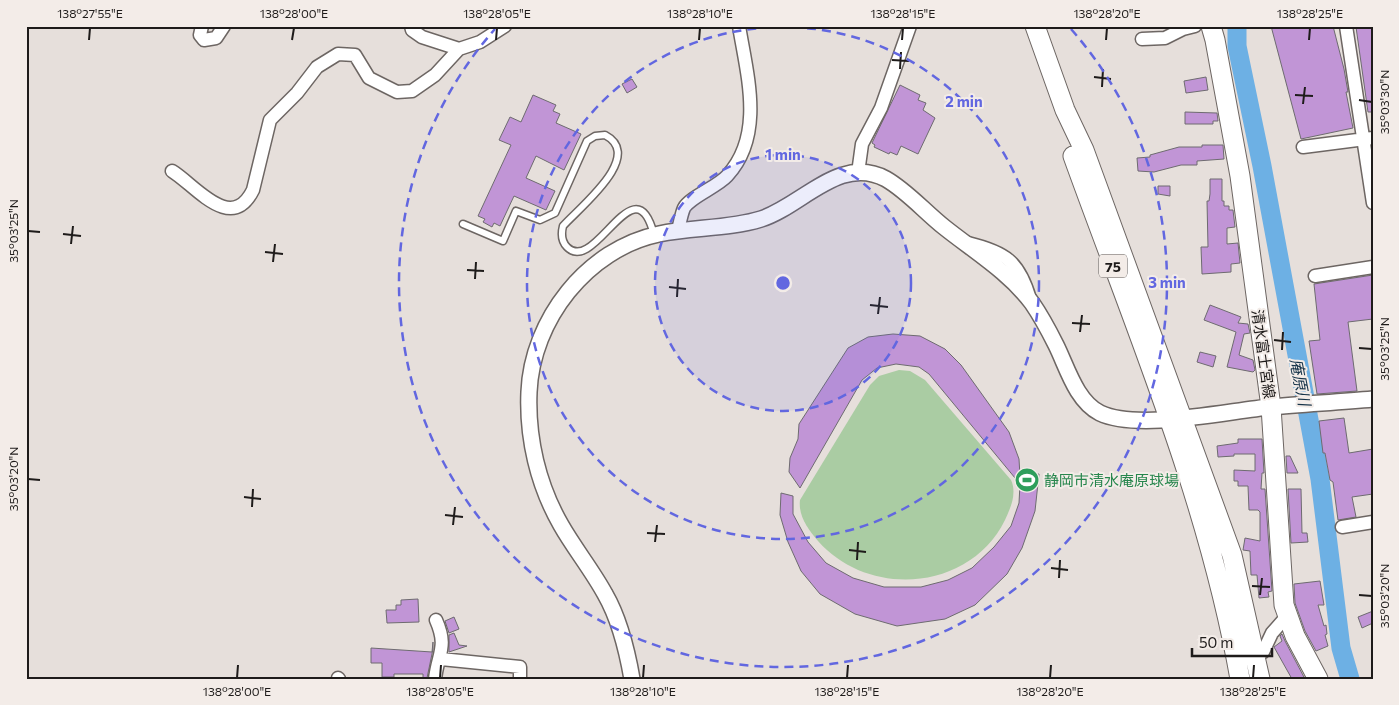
<svg xmlns="http://www.w3.org/2000/svg" width="1399" height="705" font-family="Commissioner,'Noto Sans JP',sans-serif">
  <style>
    .green { fill: #aacca3 }
    .lines { fill: none; stroke-linecap: round; stroke-linejoin: round }
    .river { stroke: #6db0e4; stroke-width: 19 }
    .building { fill: #c195d6; stroke: #6e6b70 }
    .service-casing { stroke: #6d6663; stroke-width: 9 }
    .minor-casing { stroke: #6d6663; stroke-width: 15 }
    .tertiary-casing { stroke: #6d6663; stroke-width: 18 }
    .primary-casing { stroke: #6d6663; stroke-width: 21 }
    .service { stroke: #fff; stroke-width: 6 }
    .minor { stroke: #fff; stroke-width: 12 }
    .tertiary { stroke: #fff; stroke-width: 15 }
    .primary { stroke: #fff; stroke-width: 19 }
    .ticks { fill: none; stroke: #1e1b1a; stroke-width: 2 }
    .ring { fill: none; stroke: #6267e0; stroke-width: 2.5; stroke-dasharray: 9 6 }
    .labels { text-anchor: middle; dominant-baseline: central; stroke-width: 4; stroke-linejoin: round; paint-order: stroke }
    .shield { fill: #f3ece8; stroke: #5e5a58; stroke-width: 1 }
    .shield-label { font-size: 14px; font-weight: bold; fill: #1e1b1a }
    .street-label { font-size: 15px; fill: #1e1b1a; stroke: #f3ece8 }
    .leisure-label { font-size: 15px; fill: #27864d; stroke: #f3ece8; text-anchor: start }
    .water-label { font-size: 16px; font-style: italic; fill: #163349; stroke: #f3ece8 }
    .centre { fill: #6267e0; stroke: #f3ece8; stroke-width: 2.5 }
    .ring-label { font-size: 15px; text-anchor: middle; font-weight: bold; fill: #6267e0; stroke: #f3ece8; stroke-width: 4; stroke-linejoin: round; paint-order: stroke }
    .neatline { fill: none; stroke: #1e1b1a; stroke-width: 2 }
    .ticks-label { font-size: 12px; text-anchor: middle; fill: #1e1b1a }
  </style>
  <rect width="100%" height="100%" fill="#e6dfdb"/>
  <path class="green" d="M899,370l11,1 15,9 86,100c6,13 0,27 -6,40 -35,71 -136,79 -187,21 -10,-12 -20,-25 -18,-41l70,-115 9,-9z"/>
  <g class="lines">
    <path class="river" d="M1237,26v20l25,120 58,313 21,169 9,31"/>
  </g>
  <path class="building" d="M1271,26h62l11,43 4,23h-2l7,36 -52,11z
    M1373,26v86h-5l-12,-85z
    M1206,77l2,13 -22,3 -2,-12z
    M632,79l5,8 -10,6 -5,-9z
    M900,85l20,10 -2,5 8,3 -3,7 12,8 -17,36 -17,-8 -4,9 -7,-3 -1,2 -15,-7 1,-2 -3,-2z
    M533,95l23,10 -3,6 7,3 -4,9 25,11 -17,36 -28,-14 -10,22 29,13 -9,19 -32,-14 -14,30 -6,-3 -2,4 -9,-5 2,-3 -7,-3 33,-71 -12,-5 11,-23 11,5z
    M1185,112l32,1 1,8h-5v3h-28z
    M1202,145h21l1,14 -27,2v4h-16l-27,7 -16,-1 -1,-13 13,-1v-2l29,-8h23z
    M1210,179h12v22h2v5h5v4h4l2,17 -8,1v16l11,-1 2,20 -9,1v8l-29,2 -1,-27h7l-1,-46h2l1,-7z
    M1158,186h12v10l-12,-2z
    M1373,275v44l-25,3 9,69 -40,3 -8,-53 11,-1 -6,-56z
    M1210,305l31,12 -3,6 10,1 2,9 -6,1 -5,21 14,5 2,10 -2,2 -26,-5 9,-35 -32,-12z
    M893,334l27,2 25,13 16,16 48,67 10,27 1,17 19,-2 -4,37 -13,37 -15,26 -32,31 -30,14 -48,7 -42,-12 -35,-20 -19,-23 -13,-29 -8,-27 1,-22 12,3v18l15,28 18,21 27,15 31,9h37l27,-7 24,-12 22,-21 17,-21 8,-23 1,-19 -91,-110 -10,-7 -23,-3 -19,4 -15,12 -62,108 -11,-16 1,-14 8,-19 1,-15 49,-76 20,-11z
    M1200,352l16,4 -3,11 -16,-5z
    M1344,418l5,35 24,-4v45l-21,3 4,20 -18,3 -5,-38 -3,-2 -5,-27h-2l-4,-32z
    M1238,439h24l2,34h-2l-1,16h4l7,102 -4,1 1,5 -10,1 -2,-23h-6l-1,-24 -7,-1 2,-12 15,3v-29l-2,-2h-9l-1,-24h-10v-5h-4v-11l21,1v-17h-21v2l-16,1 -1,-11 21,-3z
    M1286,456h4l8,17h-11z
    M1288,489h13l1,44h5l1,9 -17,1z
    M1320,581l4,24h-6l6,21 2,-1 1,9 -2,1 3,11 -12,5 -11,-20 -10,-28 -1,-19z
    M418,599l1,23 -32,1 -1,-13h10v-5h5v-5z
    M1373,611v12l-11,5 -4,-11z
    M454,617l5,12 -10,4 -4,-12z
    M454,633l5,12 8,1 -18,6v-17z
    M1282,634l3,7 20,38h-13l-18,-32 8,-6 -2,-5z
    M433,642v7l-6,29h-4v-4h-29v3h-12v-14h-11v-15l61,4z"/>
  <g class="lines">
    <defs>
      <path id="service" d="M463,224l40,17 13,-30 24,9 15,-7 32,-72 8,-5 10,-1c40,21 -25,72 -42,91 -2,8 -2,15 4,21 28,29 68,-87 87,-12"/>
      <path id="minor" d="M202,26l-2,9 4,5 12,-2 8,-12
        M411,26l1,4 10,7 37,12
        M1346,26l27,177
        M1142,39l23,-1 18,-9 12,-3
        M1303,147l70,-9
        M172,171c23,14 59,63 81,19l17,-70 27,-27 20,-26 21,-13 17,1 14,23 28,14 15,-1 23,-16 24,-26 21,-7 25,-16
        M858,173l4,-29 19,-36 29,-82
        M678,230c2,-7 3,-15 6,-22 6,-11 33,-21 43,-32 38,-41 20,-101 12,-150
        M968,243c37,9 51,18 62,56
        M1315,276l58,-9
        M1342,527l31,-5
        M1255,653l8,-1 9,-19 15,-17
        M441,659l79,8v12
        M338,678l1,1
        M435,679c3,-26 13,-32 1,-59"/>
      <path id="tertiary" d="M632,679c-5,-29 -12,-59 -27,-85 -13,-24 -31,-46 -44,-69 -23,-40 -34,-87 -32,-133 3,-72 58,-143 130,-158 34,-7 70,-5 102,-15 41,-13 79,-65 125,-40 21,12 39,33 58,48 30,24 65,45 88,76 9,13 17,28 24,42 11,22 20,56 44,68 38,18 127,-2 170,-6 34,-3 69,-5 103,-8"/>
      <path id="primary" d="M1035,26l30,84 19,40 148,405 28,124
        M1211,26l4,14 25,136 31,231 13,198 11,31 23,43
        M1073,156c62,172 135,342 167,523"/>
    </defs>
    <use href="#service" class="service-casing"/>
    <use href="#minor" class="minor-casing"/>
    <use href="#tertiary" class="tertiary-casing"/>
    <use href="#primary" class="primary-casing"/>
    <use href="#service" class="service"/>
    <use href="#minor" class="minor"/>
    <use href="#tertiary" class="tertiary"/>
    <use href="#primary" class="primary"/>
  </g>
  <path class="ticks" d="M89,40l1,-12M292,40l2,-12M496,40l1,-12M699,40l1,-12M902,40l1,-12M1106,40l1,-12M1309,40l1,-12M892,60l17,1M900,69l1,-17M1094,77l17,2M1102,87l1,-18M1295,95l18,1M1359,100l13,2M1303,104l2,-17M28,231l12,1M63,234l18,2M71,244l2,-18M265,252l18,2M273,262l2,-18M467,270l17,1M475,279l1,-17M669,287l17,2M677,297l1,-18M870,305l18,2M878,314l2,-17M1072,323l18,1M1080,332l2,-17M1274,340l17,2M1359,348l13,1M1282,350l1,-18M28,479l12,1M244,497l17,2M252,507l1,-18M445,515l18,2M453,525l2,-18M647,533l18,1M655,542l2,-17M849,550l17,2M857,560l1,-18M1051,568l17,2M1059,578l1,-18M1252,586l18,1M1260,595l2,-17M1359,595l13,1M237,678l1,-13M440,678l1,-13M643,678l1,-13M847,678l1,-13M1050,678l1,-13M1253,678l1,-13"/>
  <circle cx="783" cy="283" r="128" fill="#6267e0" fill-opacity=".12"/>
  <g class="ring">
    <circle cx="783" cy="283" r="128"/>
    <circle cx="783" cy="283" r="256"/>
    <path d="M1071 29A384 384 0 1 1 495 29"/>
  </g>
  <defs>
    <symbol id="stadium-disc" viewBox="-11 -11 22 22"><circle r="9.5" fill="#2e9e5b" stroke="#f3ece8"/><path d="M0-5a6.5 5 0 1 0 0 10a6.5 5 0 1 0 0-10ZM-3.5-1.8h7v3.6h-7Z" fill="#fff"/></symbol>
  </defs>
  <g fill-rule="evenodd">
    <use href="#stadium-disc" x="1013" y="466" width="28" height="28"/>
  </g>
  <g class="labels">
    <rect class="shield" x="1099" y="254.5" width="28" height="23" rx="4"/>
    <g class="shield-label">
      <text x="1113" y="266">75</text>
    </g>
    <g class="street-label">
      <text transform="translate(1264 354) rotate(82)">清水富士宮線</text>
    </g>
    <g class="leisure-label">
      <text x="1044" y="480">静岡市清水庵原球場</text>
    </g>
    <g class="water-label">
      <text transform="translate(1301 382) rotate(79)">庵原川</text>
    </g>
  </g>
  <circle cx="783" cy="283" r="8" class="centre"/>
  <g class="ring-label">
    <text x="964" y="107">2 min</text>
    <text x="783" y="160">1 min</text>
    <text x="1167" y="288">3 min</text>
  </g>
  <rect width="1399" height="705" fill="none" stroke="#f3ece8" stroke-width="55"/>
  <path d="M1192 648v8h80v-8" fill="none" stroke="#1e1b1a" stroke-width="2.5"/>
  <text x="1199" y="648" font-size="15" fill="#1e1b1a" stroke="#f3ece8" stroke-width="4" paint-order="stroke">50 m</text>
  <rect x="28" y="28" width="1344" height="650" class="neatline"/>
  <g class="ticks-label">
    <text x="90" y="18">138°27'55"E</text>
    <text x="294" y="18">138°28'00"E</text>
    <text x="497" y="18">138°28'05"E</text>
    <text x="700" y="18">138°28'10"E</text>
    <text x="903" y="18">138°28'15"E</text>
    <text x="1107" y="18">138°28'20"E</text>
    <text x="1310" y="18">138°28'25"E</text>
    <text transform="translate(1385 102) rotate(-90)" y="4">35°03'30"N</text>
    <text transform="translate(14 231) rotate(-90)" y="4">35°03'25"N</text>
    <text transform="translate(1385 349) rotate(-90)" y="4">35°03'25"N</text>
    <text transform="translate(14 479) rotate(-90)" y="4">35°03'20"N</text>
    <text transform="translate(1385 596) rotate(-90)" y="4">35°03'20"N</text>
    <text x="237" y="696">138°28'00"E</text>
    <text x="440" y="696">138°28'05"E</text>
    <text x="643" y="696">138°28'10"E</text>
    <text x="847" y="696">138°28'15"E</text>
    <text x="1050" y="696">138°28'20"E</text>
    <text x="1253" y="696">138°28'25"E</text>
  </g>
</svg>
